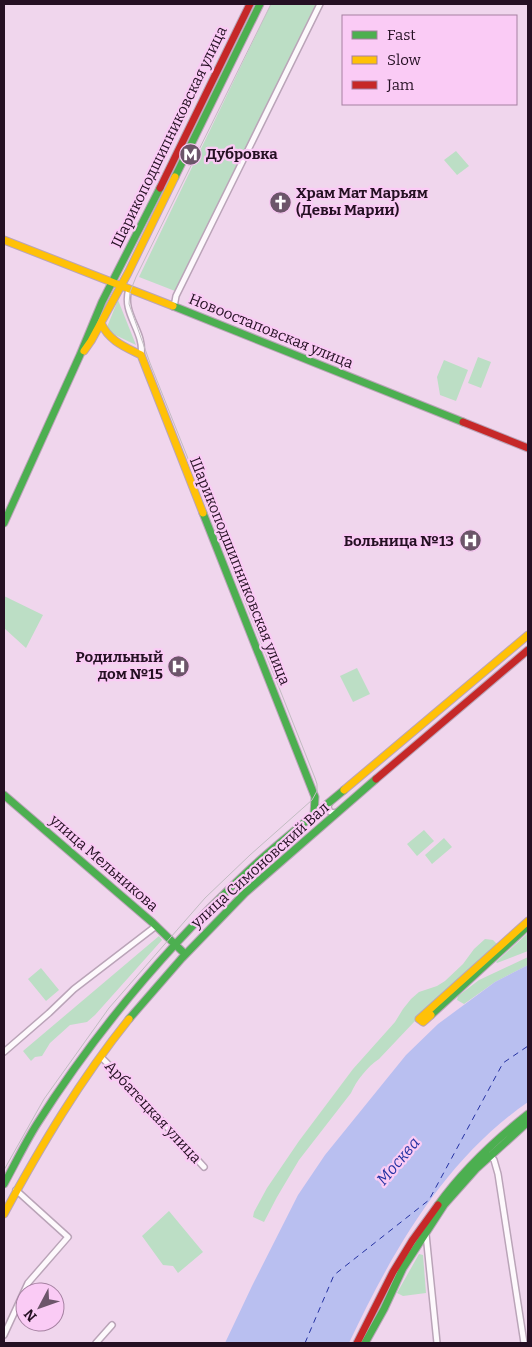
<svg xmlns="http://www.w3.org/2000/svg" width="532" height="1347" font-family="Bitter,serif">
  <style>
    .green { fill: #bcdec5 }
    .water { fill: #b9bff0 }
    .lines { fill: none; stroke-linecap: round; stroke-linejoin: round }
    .ferry { stroke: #2532a2; stroke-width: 1; stroke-dasharray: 6 5; stroke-linecap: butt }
    .street-casing { stroke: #baa4b8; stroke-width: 8 }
    .fast-casing { stroke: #baa4b8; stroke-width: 9 }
    .slow-casing { stroke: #baa4b8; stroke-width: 9 }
    .jam-casing { stroke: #baa4b8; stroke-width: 9 }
    .street { stroke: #fdf9fc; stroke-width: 5 }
    .fast { stroke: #4caf50; stroke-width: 7 }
    .slow { stroke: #ffc107; stroke-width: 7 }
    .jam { stroke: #c62828; stroke-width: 7 }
    .tram { stroke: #c2bcc2; stroke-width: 1 }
    .labels { text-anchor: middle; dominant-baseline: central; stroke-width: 4.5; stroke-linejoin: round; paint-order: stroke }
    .street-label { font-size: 15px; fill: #251023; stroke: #facbf5 }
    .poi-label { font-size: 15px; font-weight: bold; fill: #251023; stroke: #facbf5; text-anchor: start }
    .water-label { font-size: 16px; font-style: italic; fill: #2532a2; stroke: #facbf5 }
  </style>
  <rect width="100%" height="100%" fill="#f0d6ed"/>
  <path class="green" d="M271,4h48l-144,287 -36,-14z
    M456,151l13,15 -12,9 -13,-15z
    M118,300l18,45 -25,-12 -4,-6z
    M478,357l13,5 -10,26 -13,-5z
    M444,360l24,10 -12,31 -16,-6 -3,-18z
    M4,596l39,19 -17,33 -22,-20z
    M357,668l13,26 -17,8 -13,-26z
    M424,830l10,11 -17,15 -10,-12z
    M444,838l8,9 -20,17 -7,-9z
    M528,933v18l-31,12 -1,-1z
    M159,936l3,4 -67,75 -8,7 -17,3 -20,18 -8,13 -7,1 -4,4 -8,-10z
    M485,939l8,1 5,5 -84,77 -35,37c-11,7 -23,22 -28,34l-52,67 -22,37 -13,25 -11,-5 1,-5 13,-24 32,-47 54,-72 42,-47 8,-13 8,-10 8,-7 18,-6 8,-5 18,-17 11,-15z
    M528,957v8l-33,17 -31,22 -7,-4 1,-4 21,-16z
    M41,968l18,22 -13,11 -18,-22z
    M169,1211l34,41 -25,21 -5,-7 -10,-1 -21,-29z
    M419,1254l4,1 3,38 -23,3 -6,-3z"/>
  <path class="water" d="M528,965v137c-84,58 -136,150 -179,241h-124l27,-57 46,-91 27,-40 81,-100 32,-31 57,-42z"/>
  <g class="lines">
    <path class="ferry" d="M305,1343l29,-68 95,-75 74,-137 25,-17"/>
    <defs>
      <path id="street" d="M129,289c-8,25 16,42 12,66
        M174,307l2,-11 144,-292
        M330,802l-2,4 1,5 4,2 5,-1
        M4,1052l45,-39 25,-24 82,-63
        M101,1057l20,20 83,90
        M486,1151l8,9 4,14 26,169
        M426,1234l11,109
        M4,1335l24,-52 40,-46 -52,-47
        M96,1343l16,-18"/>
      <path id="fast" d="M175,177l85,-173
        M173,306l290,116
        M203,513l112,284 -1,18
        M4,523l76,-168 22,-53 58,-114
        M4,795l149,128 32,31
        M431,1015l97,-89
        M129,1019l53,-61 63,-65 131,-114
        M4,1184c11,-20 21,-41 33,-60 59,-93 131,-178 211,-253 31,-29 64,-54 96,-81
        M438,1205c25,-35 56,-64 90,-91
        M365,1343l19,-34 19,-41 41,-63 32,-36 52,-47"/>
      <path id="slow" d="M4,240l169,66
        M101,323c8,18 24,24 40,32l62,158
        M84,351l7,-10 37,-68 47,-96
        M344,790l184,-155
        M431,1015l-8,7 -4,-3 109,-98
        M4,1214c37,-68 76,-134 125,-195"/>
      <path id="jam" d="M160,188l90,-184
        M463,422l65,26
        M376,779l152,-129
        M357,1343l36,-71 19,-31 26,-36"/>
    </defs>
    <use href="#street" class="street-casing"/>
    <use href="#fast" class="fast-casing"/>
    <use href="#slow" class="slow-casing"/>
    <use href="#jam" class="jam-casing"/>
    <use href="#street" class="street"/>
    <use href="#fast" class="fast"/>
    <use href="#slow" class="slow"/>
    <use href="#jam" class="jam"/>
    <path class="tram" d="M4,1170l40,-71 65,-91 96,-110 45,-43 62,-55 5,-9v-7l-2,-6 -165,-415 -21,-59 1,-12 6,-15 135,-273"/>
  </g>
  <defs>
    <symbol id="metro-disc" viewBox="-11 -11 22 22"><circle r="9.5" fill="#6c556a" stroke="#facbf5"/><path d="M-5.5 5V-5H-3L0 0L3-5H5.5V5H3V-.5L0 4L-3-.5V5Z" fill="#fff"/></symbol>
    <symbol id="church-disc" viewBox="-11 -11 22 22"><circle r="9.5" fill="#6c556a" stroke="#facbf5"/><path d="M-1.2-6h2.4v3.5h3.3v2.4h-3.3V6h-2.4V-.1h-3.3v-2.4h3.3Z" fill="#fff"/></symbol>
    <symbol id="hospital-disc" viewBox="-11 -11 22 22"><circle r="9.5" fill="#6c556a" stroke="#facbf5"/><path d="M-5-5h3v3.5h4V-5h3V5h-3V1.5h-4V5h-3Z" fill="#fff"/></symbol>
  </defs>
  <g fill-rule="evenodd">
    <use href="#metro-disc" x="178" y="142" width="25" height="25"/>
    <use href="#church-disc" x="268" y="190" width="25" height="25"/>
    <use href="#hospital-disc" x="458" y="528" width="25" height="25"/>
    <use href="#hospital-disc" x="166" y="654" width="25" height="25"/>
  </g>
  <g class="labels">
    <g class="street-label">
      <text transform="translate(169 137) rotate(-64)">Шарикоподшипниковская улица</text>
      <text transform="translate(271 331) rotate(22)">Новоостаповская улица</text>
      <text transform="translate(240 571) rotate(68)">Шарикоподшипниковская улица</text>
      <text transform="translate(104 863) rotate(41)">улица Мельникова</text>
      <text transform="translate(260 865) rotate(-42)">улица Симоновский Вал</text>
      <text transform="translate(153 1112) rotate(47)">Арбатецкая улица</text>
    </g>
    <g class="poi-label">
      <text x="206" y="154">Дубровка</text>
      <text x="296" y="193">Храм Мат Марьям<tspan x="296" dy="17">(Девы Марии)</tspan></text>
      <text x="454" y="541" text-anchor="end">Больница №13</text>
      <text x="163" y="657" text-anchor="end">Родильный<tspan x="163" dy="17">дом №15</tspan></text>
    </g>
    <g class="water-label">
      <text transform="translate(398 1161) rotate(-50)">Москва</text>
    </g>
  </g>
  <rect width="532" height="1347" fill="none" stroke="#251023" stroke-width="10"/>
  <rect x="342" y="15" width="175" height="90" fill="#facbf5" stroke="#a580a1"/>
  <rect x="352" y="31" width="25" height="8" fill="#4caf50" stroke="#a580a1"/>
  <text x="387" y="40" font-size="15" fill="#251023">Fast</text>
  <rect x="352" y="56" width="25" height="8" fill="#ffc107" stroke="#a580a1"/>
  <text x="387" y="65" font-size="15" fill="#251023">Slow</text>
  <rect x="352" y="81" width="25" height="8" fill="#c62828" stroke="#a580a1"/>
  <text x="387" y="90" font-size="15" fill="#251023">Jam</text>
  <g transform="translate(40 1307) rotate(229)"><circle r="24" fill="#facbf5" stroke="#a580a1"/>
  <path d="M0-4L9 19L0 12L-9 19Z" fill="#6c556a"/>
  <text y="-8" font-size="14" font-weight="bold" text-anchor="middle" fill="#251023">N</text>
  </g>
</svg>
